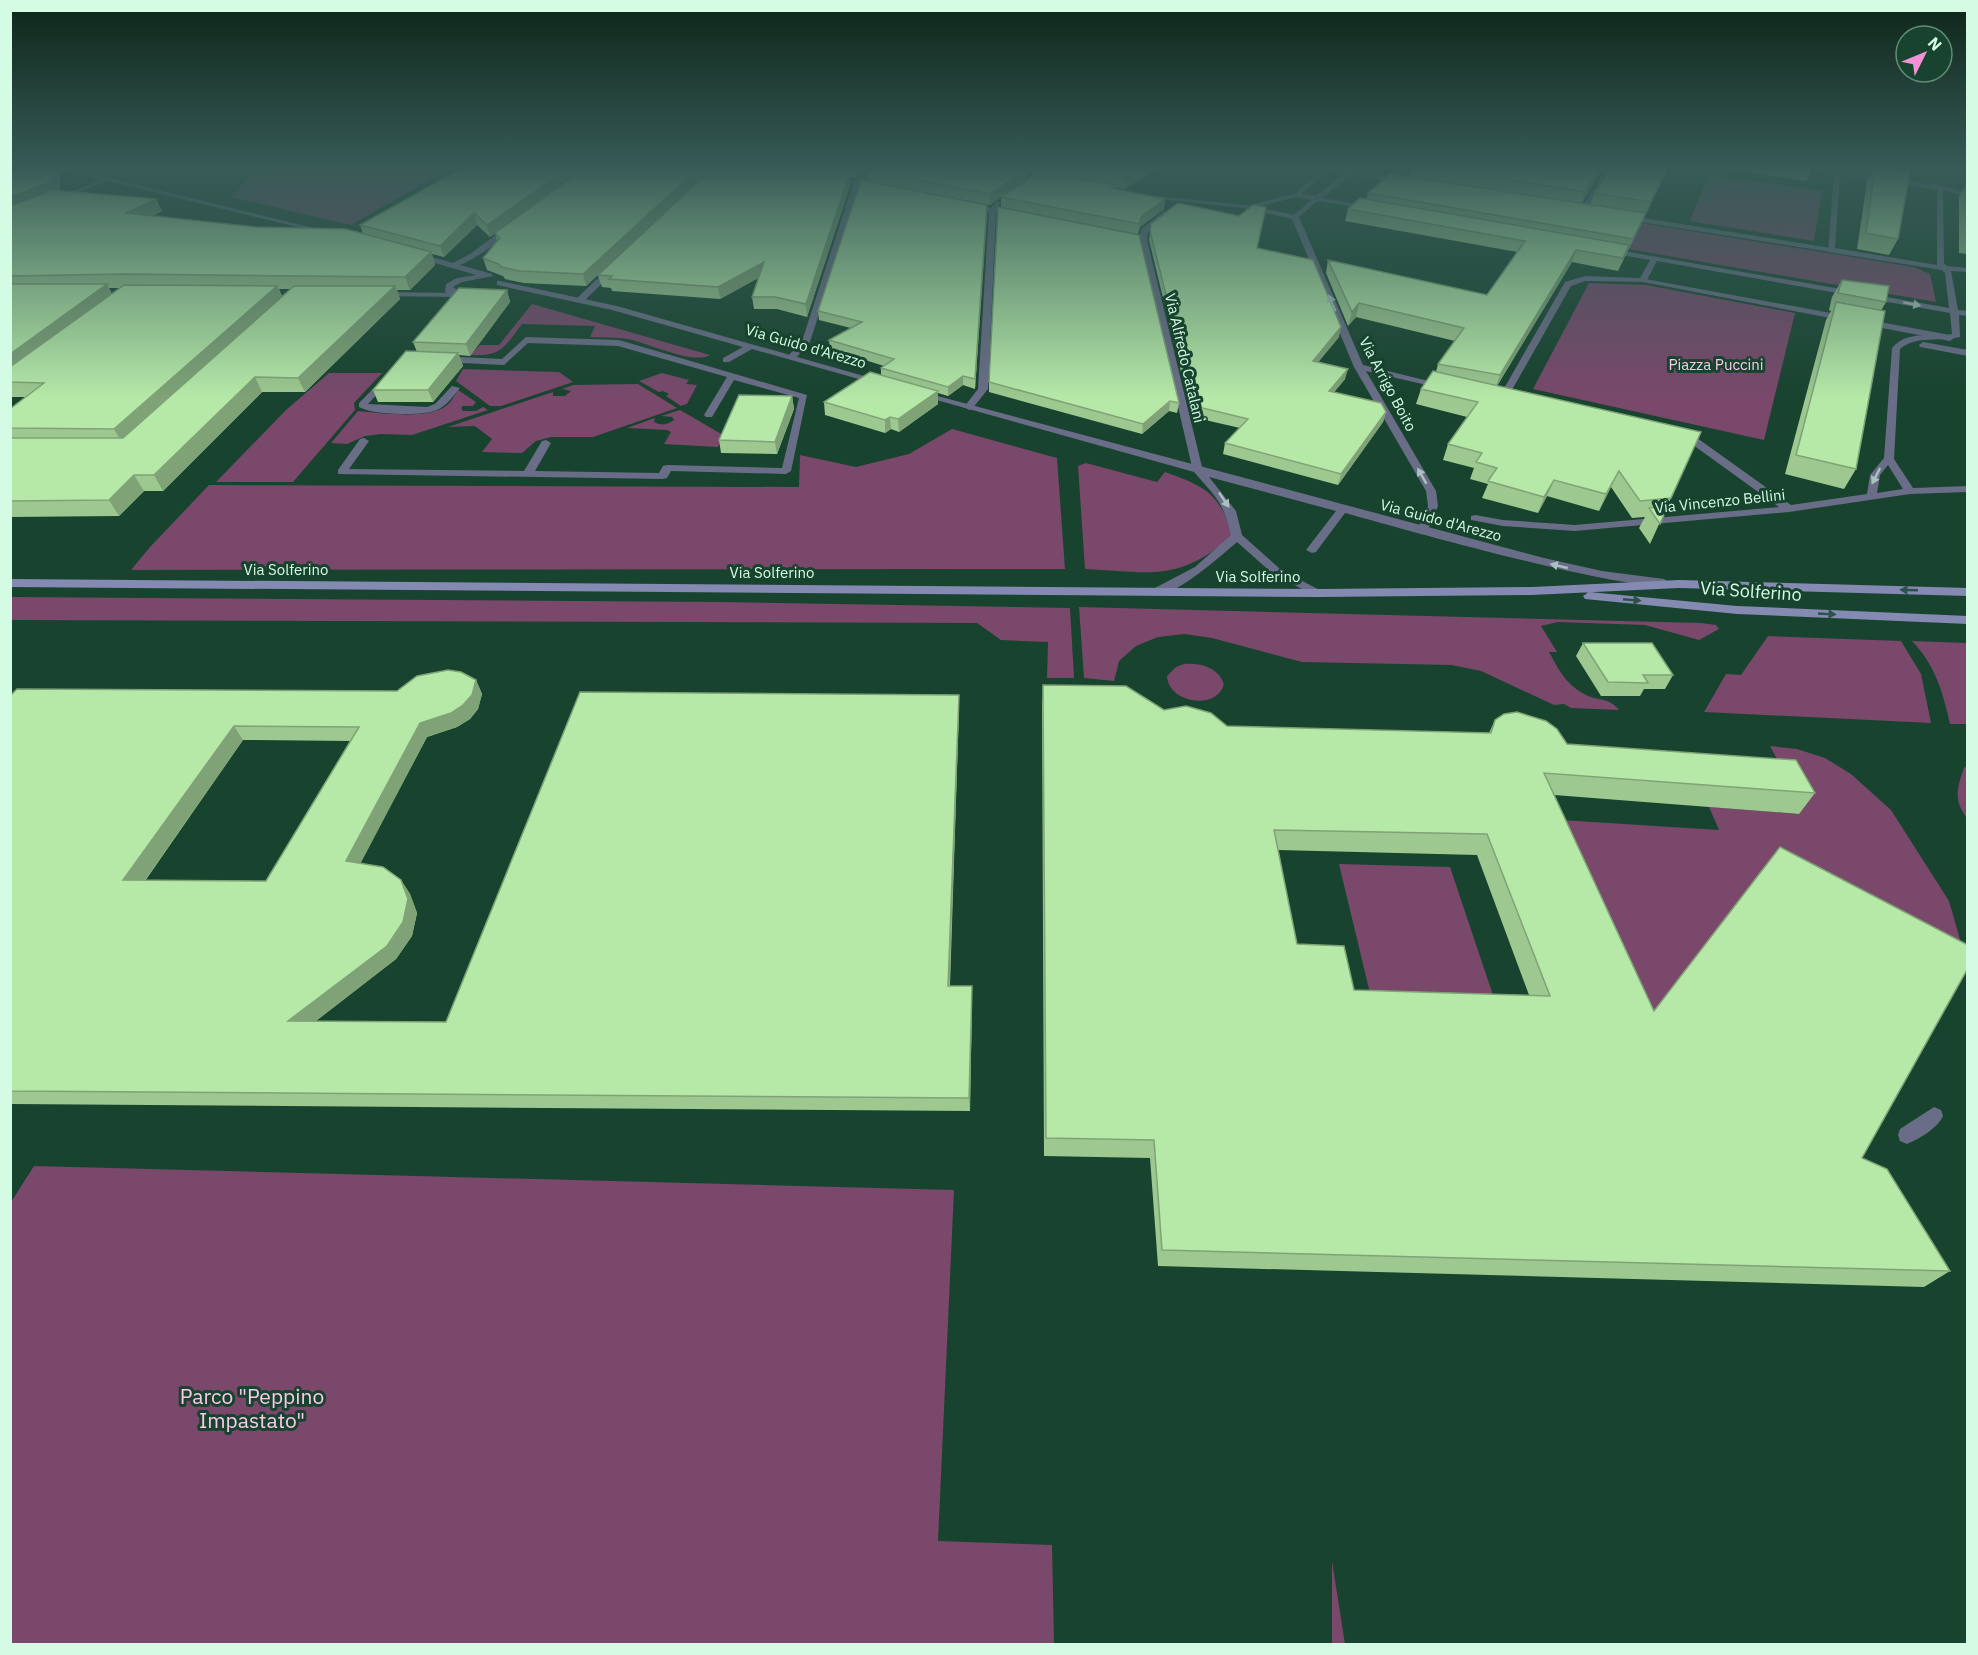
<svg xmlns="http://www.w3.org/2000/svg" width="1978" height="1655" font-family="'IBM Plex Sans',sans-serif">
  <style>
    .green { fill: #79486b }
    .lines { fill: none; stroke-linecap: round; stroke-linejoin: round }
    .pedestrian { fill: #6a6d87; fill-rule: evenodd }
    .minor { fill: #6a6d87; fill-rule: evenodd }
    .tertiary { fill: #6a6d87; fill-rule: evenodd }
    .secondary { fill: #858ab3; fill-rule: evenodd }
    .wall { fill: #9dc890; fill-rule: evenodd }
    .shaded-wall { fill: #7fa376 }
    .building { fill: #b6e9a8; stroke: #7fa376; stroke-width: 1.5; fill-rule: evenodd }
    .oneway { fill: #aac2bf }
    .oneway2 { fill: #2e5149 }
    .labels { text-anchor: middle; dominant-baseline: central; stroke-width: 6; stroke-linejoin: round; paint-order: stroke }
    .far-street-label { font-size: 15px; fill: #d4fbe4; stroke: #18432e }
    .far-park-label { font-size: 15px; fill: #fbc8e9; stroke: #18432e }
    .street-label { font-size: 18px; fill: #d4fbe4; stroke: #18432e }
    .near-park-label { font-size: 21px; fill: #fbc8e9; stroke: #18432e }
  </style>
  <rect width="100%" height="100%" fill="#18432e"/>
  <path class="green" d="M260,167h192l-101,58 -120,-28z
    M1708,175l114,16 -8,50 -124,-20z
    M1635,222l279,45 16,7 6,28 -314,-54z
    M1589,283l57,2 149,28 -31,127 -231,-51z
    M532,304l178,51c-17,10 -62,-12 -82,-16 -12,-2 -25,-1 -38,-2l5,-11 -73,-2c-17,22 -20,33 -52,31l10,-10h19z
    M463,369l96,3 14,10 -72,24h-11l-34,-25z
    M329,373h53l-28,30 1,7 -62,72h-77l70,-72z
    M662,373l27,7 -3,4 11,1 -10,19 -6,2 -15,-10 3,-2 -6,-3 -4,1 -20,-11z
    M638,384l39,24 -84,29h-42l-15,4 -14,12 -40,-1 10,-13 -17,-13 -27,1 105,-35v4h12l6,-5 -9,-2 11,-4z
    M458,390l18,12 -3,4h-10l-2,2 2,3h13l7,-4 5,3 -76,25 -31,-1 -16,2 -18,8 -16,-1 27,-32c23,2 65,8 85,-3 7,-4 11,-11 15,-18z
    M680,410l43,25 -5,12 -54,-3 7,-12 -4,-2 -40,-2 28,-10 -1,4c7,4 13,3 20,-2l-2,-3 -11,-1z
    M952,429l105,29 8,111 -934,1 19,-23 59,-62 590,2 1,-32 56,12 53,-13z
    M1086,463l71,19 8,-10c39,14 55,21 67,63 -52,48 -82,37 -147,34l-7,-103z
    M11,597l711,5 348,6 4,70h-27l1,-36 -47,-2 -24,-17 -966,-3z
    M1079,607l622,16 15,2 3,4 -20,11 -54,-15 -87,-3 -17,4 16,26h-8c10,18 17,33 37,43 14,7 21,1 33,15l-48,-2 -7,-4 -10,1 -73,-34 -29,-6 -150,-3 -90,-24 -28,-4 -26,3 -22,9 -17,15 -5,20 -30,-3z
    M1768,636l133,5 20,33 10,49 -227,-11 22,-38 15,1z
    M1912,641l55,2v81h-17c-7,-32 -15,-59 -38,-83z
    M1184,664c16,-1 34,3 40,20 -7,27 -56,19 -57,-8l9,-9z
    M1770,746l27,3 28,9 26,16 40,36 58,91 12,42 -322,87 -94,-211 174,11 -10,-23 89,7 -12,-38z
    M1967,765v53c-14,-18 -10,-30 -3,-50z
    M1339,864l111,3 48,143 -125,-4z
    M34,1166l920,24 -16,351 114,4 2,99h-1043v-442z
    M1332,1561l13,83h-13z"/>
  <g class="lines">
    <path class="pedestrian" d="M1625,215l206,33 4,2 -4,2 -209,-33z
      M1640,278l310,57 4,3 -4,3 -307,-59h-3z
      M1934,1107l7,3 2,6c-5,12 -24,23 -36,28l-7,-3 -2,-6 2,-6z"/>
    <path class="minor" d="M97,167h7l-13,10h-4v-2z
      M877,167h8l-23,15 19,5 -3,2 -18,-4 -50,157 -15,17h-6v-4l13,-14 51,-157 -25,-6 3,-2 24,5 5,-5z
      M1325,167l23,3 5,-3 3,2 -2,2 53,10 -3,2 -54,-8 -28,23 51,9 2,3 -57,-9 -19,16 64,148 86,21 -5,3 -78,-18 70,120 2,15 -11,26 -4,1 -6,-3 11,-24 -2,-15 -72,-124 -62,-148 -48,-11 -102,-11 3,-2 108,11 1,-2 40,-10zM1328,171l15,3 -27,22 -15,-2zM1296,197l15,3 -17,15 -37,-8z
      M1607,167h6l-28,44 -17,-2 2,-3 11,2z
      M1793,167h17l120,18 3,-2 35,10v4l-25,-7 1,73 3,3 21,2v4l-17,-1 7,39 10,1v5l-9,-1 1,22c-19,5 -44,-2 -60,12l-6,110 19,29 55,-2v6l-58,2 -121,18 -214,19 -72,-5 -32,-6v-4l4,-1 28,5 72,5 204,-18 -97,-70 -8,-2 -1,-2 5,-3 12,3 101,72 76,-11 3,-19 14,-17 8,-110c16,-19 39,-10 60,-14l-2,-21 -293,-52 -11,21 -61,-1 -14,5 -58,102 -7,7 -15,3 -5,-3 14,-4 6,-6 59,-103 20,-6 55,2 10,-18 -47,-8v-4h3l343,60 -4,-35 -3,-3 -114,-18 6,-78zM1840,175l97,15v75l-102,-17zM1888,465l15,24 -26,4 3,-18z
      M106,178l2,3 -50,19 -5,-1z
      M997,201l3,2 -3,6 24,6 -4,2 -21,-4 -8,176 -16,20 -3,1 -5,-3 14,-18 11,-177 -25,-7 3,-2 24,5z
      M1164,211l7,2 -23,19 -1,8 56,231 -5,3 -5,-3 -54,-231 2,-11z
      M509,225l7,2c-11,10 -56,46 -69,39l23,-12z
      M612,265l7,2 -36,35h-6v-4z
      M379,292l81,1 4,2 -4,2 -84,-1 -1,-2z
      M526,337l93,3 188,55 -16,76 -5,3 -115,-3 -4,7 -4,1 -325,-5v-4l22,-31 4,-1 5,3 -20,28 175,2 18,-30 4,-1 5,3 -16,28 124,2 4,-7 4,-1 115,3 17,-70 -65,-18 -22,37h-6l-2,-2 23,-38 -109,-31 -90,-3 -24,22 -64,-3 -4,-3 4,-3 62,3z
      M1923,342l45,8v6l-48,-9 -1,-2z
      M388,374l5,3 -25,27 59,3 8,-3 17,-18 8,2c-6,7 -13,17 -21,21 -13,8 -67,6 -80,-2v-4z"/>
    <path class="tertiary" d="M52,167h12l270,66 -4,2z
      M414,252l78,22 1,2 -31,6 -9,5 8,6 16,2c-10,6 -22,1 -32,-3l1,-8 11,-6 19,-3 -65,-19 -1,-2z
      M500,281l117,25 268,76 -5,3 -128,-36 -23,13h-6v-4l20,-11 -131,-37 -115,-25v-4z
      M915,390l629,168 58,13 62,8 6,4c-19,17 -285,-59 -325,-70l-29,39 -4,1 -6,-3 30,-39 -127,-34 27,34 6,24 38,34 45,24 -6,4 -4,-1 -43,-23 -35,-31c-15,13 -64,57 -84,53v-6l42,-22 36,-32c-8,-33 -15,-38 -37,-63l-279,-78z"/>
    <path class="secondary" d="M10,579l1309,10 213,-2 147,-7 289,8v8l-289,-8 -147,7 -213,2 -1309,-10z
      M1589,592l148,14 231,10v8l-231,-10 -152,-15 -2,-3z"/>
  </g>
  <path class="wall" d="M10,167h48l2,4v20l96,8 6,12 -9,5 103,11 107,7 -3,-9 104,-58h250l-128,119 -62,-3 -19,-4 -2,-3 -16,-6 -4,-12 14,-17 -2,-8 -5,4 -13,-12 -33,32 -12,-3 3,11 -25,25h-13l3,9 -95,93h-43l-99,99h-19l-25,25 -109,1v-108l15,-12h-15zM109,288h10l-7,6zM279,289h11l-8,7z
    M714,167h444l-33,22 -9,-2v2l49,10 -1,10 -24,18 -2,7 -137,-27v-10l-11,8 -122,-24 -1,-11 -12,8 -6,-1 1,9 -43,131 -30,-8h-23l-2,-12 6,-19 -38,21 -108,-8 -1,-3 -9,-1 -4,-12zM1027,172l7,1 -1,3 -6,4z
    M1412,167h192l-22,36 8,1 4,-11 75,-26 -51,104 -46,-9 -75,124 174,112 -21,46 -11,-16 6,-11 -13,1 -21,-31 -12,24 -52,-15 -9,17 -56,-15 6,-14 -18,-5 4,-11 -31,-8 5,-16 19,-27 -51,-13 5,-15 15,-17 2,-8 17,-23 -99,-24 -8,9 -22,-53 2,-13 159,35 30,-43 -172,-31 3,-12 18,-9 2,-7 42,-16z
    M1715,167h97l-6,14z
    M1875,167l23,72 -9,16 -32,-6 10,-68z
    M1966,184h2v70l-9,-1v-56z
    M987,205l-12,184 -12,-4 -15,11 -10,-3v11l-39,28 -8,-3 -6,4 -60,-18 -1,-13 57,-26v-8l3,-2 -54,-17 -1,-9 22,-12 -32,-8 -1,-9z
    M1151,224l188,113 -21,25 27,17 -11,13 52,20 -3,10 -45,63 -115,-31 2,-11 15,-15 -48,-11 -43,-177z
    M1139,235l40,168 -2,10 -8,-2 -27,23 -153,-42v-10z
    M1842,280l44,22 -5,9 -25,158 -12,20 -59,-15 41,-154 5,-9 -2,-1 3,-13z
    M507,290l3,12 -40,54 -11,-1 4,11 -30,36h-55l-5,-12 44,-38 -4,-10z
    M792,396l2,13 -17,45 -56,-1 -2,-13z
    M1583,643l90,32 -8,14h-21l-4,7h-39l-25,-40z
    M476,680l6,14 -4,15 -8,10 -13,8 -30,10 -67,126 41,17 9,14 7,19 -5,23 -16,23 -80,62 130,1 513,-327v14l-9,277 22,13 -2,112 -960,-7v-408l387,-5zM243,740l107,1 -84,140h-121z
    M1043,685l121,25 63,16 262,7 6,-13 72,24 248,49 -16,21 -245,-19 100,216 110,-144 98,291 88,113 -26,16 -766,-21 -8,-108 -106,-2 -2,-450zM1278,850l199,5 52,140 -175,-5 -57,-46z"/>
  <path class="shaded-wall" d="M53,167h5l2,4v22l-50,19v-15z
    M570,167h18l-98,70 -3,-12z
    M700,167h14l-128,119 -3,-12z
    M854,167h18l-17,11z
    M1143,167h15l-33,22 1,-11z
    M1601,167h3l-24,39 5,-14z
    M1668,167h1l-24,49 6,-14z
    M1027,170v10l-37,25v-11z
    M849,175l1,11 -43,131 -1,-13z
    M156,199l6,12 -29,15 -7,-13z
    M1165,199l-1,10 -24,18 -2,7 3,-17z
    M987,205v8l-12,176v-10z
    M474,213l3,12 -33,32 -4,-11z
    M1646,213l-4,10 -13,26 4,-10z
    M1576,250l-4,12 -77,127 5,-14z
    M431,252l4,13 -25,25 -5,-13z
    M764,262l2,12 -46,25 -2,-12z
    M107,284l7,14 -104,78v-22z
    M277,286l6,13 -160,146 -9,-16z
    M395,286l5,13 -95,93 -7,-14z
    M507,290l3,12 -40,54 -4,-12z
    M1359,303l-3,14 -8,9 4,-14z
    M1341,327l-2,10 -28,34 2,-10z
    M458,353l5,13 -30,36 -5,-12z
    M1348,369l-3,10 -18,22 2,-10z
    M963,376v9l-15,11v-9z
    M255,377l7,15 -99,99 -9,-16z
    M938,391v13l-39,28 -1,-13z
    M792,396l2,13 -17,45 -2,-12z
    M1170,401l-1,10 -27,23 1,-10z
    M1386,412l-3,10 -45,63 3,-11z
    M890,417l1,12 -6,4v-13z
    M1619,471l-20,40 7,-17z
    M134,475l10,16 -25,25 -10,-16z
    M1554,480l-7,16 -9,17 6,-16z
    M476,680l6,14 -4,15 -8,10 -13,8 -30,10 -72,137 -9,-13 74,-138z
    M959,695v14l-10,290 -1,-13z
    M234,726l9,14 -108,154 -12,-14z
    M401,880l9,14 7,19 -5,23 -16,23 -97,75 -11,-13z
    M972,986v13l-2,112 -1,-13z"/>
  <path class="building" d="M10,167h43v14l-43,16z
    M464,167h106l-83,58 -13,-12 -34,33 -80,-21z
    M586,167h114l-117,107 -63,-3 -19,-4 -2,-3 -16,-6 17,-20 -5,-5z
    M714,167h102l33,8 -43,129 -31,-7h-23l12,-35 -46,25 -109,-8 3,-3 -14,-1z
    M872,167h143l12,3 -37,24 -123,-24z
    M1061,167h82l-17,11z
    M1431,167h170l-16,25z
    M1612,167h56l-17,35 -57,-9z
    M1875,167l35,5 -12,67 -32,-6z
    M1034,172l82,13 -5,3 54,11 -24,18 -2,7 -138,-27 32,-21z
    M1390,174l256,39 -13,26 -265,-46z
    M861,180l126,25 -12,174 -12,-3 -15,11 -67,-19 13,-9 -65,-19 33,-18 -44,-11z
    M1966,184h2v55h-1z
    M53,190l103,9 -30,14 130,14 90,2 85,23 -26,25 -281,-3 -114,2v-70z
    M1360,198l269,47 -6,13 -47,-8 -76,125 -62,-11 26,-36 -105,-25 -7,9 -24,-52 159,35 38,-54 -177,-32z
    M1178,203l61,13 14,-11 13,2 -9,41 56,12 28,67 -28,34 35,8 -19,22 52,12 5,9 -45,62 -116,-31 23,-24 -54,-13 -44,-175 1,-7z
    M998,207l141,28 40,168 -9,-2 -27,23 -154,-42z
    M1842,280l47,6 -3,16 -48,-9z
    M10,284h97l-97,70z
    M124,285l153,1 -163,143 -104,-1v-19l34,-26 -34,-1v-15z
    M294,286h101l-97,92 -43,-1 -101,98h-20l-25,25 -99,1v-63h113z
    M459,288l48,2 -41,54 -53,-2z
    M1836,302l49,9 -29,158 -60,-14z
    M406,351l52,2 -30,37h-55z
    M1433,371l268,61 -30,66 -31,3 -21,-30 -13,23 -52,-14 -10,17 -56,-16 9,-13 -21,-6 6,-9 -34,-9 30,-42 -57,-13z
    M870,372l68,19 -40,28 -8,-2 -5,3 -61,-18z
    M739,395l53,1 -17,46 -56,-2z
    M1668,506l-8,18 -11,-16z
    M1583,643h69l21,32h-30l5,8 -40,-1z
    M448,670l13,2 15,8 -4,15 -9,10 -12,8 -31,10 -74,138 37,6 18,13 7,19 -5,23 -16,24 -99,75 158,1 134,-330 379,3 -11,291h24l-3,112 -959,-7v-395l7,-7 380,2 20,-15zM234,726l125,1 -93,154 -143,-1z
    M1043,685l83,1 38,24 22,-4 25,7 16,13 264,7 4,-13 9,-6 13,-2 29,9 11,8 10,15 229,16 19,33 -271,-20 110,238 126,-164 188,98v23l-106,190 25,11 63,102 -788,-21 -8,-110 -108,-2zM1274,830l213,4 63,162 -196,-6 -10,-44 -47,-2z"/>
  <defs><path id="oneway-solid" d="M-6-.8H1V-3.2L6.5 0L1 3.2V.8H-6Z" transform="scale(1.5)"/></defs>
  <g class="oneway">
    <use href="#oneway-solid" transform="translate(1332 303) rotate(-113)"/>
    <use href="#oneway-solid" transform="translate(1912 304) rotate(10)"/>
    <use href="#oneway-solid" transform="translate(1422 476) rotate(-120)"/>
    <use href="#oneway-solid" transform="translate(1876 476) rotate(117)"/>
    <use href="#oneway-solid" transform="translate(1224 500) rotate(56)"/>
    <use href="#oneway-solid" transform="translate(1559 566) rotate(-167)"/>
  </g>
  <g class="oneway2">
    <use href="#oneway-solid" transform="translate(1909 590) rotate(-178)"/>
    <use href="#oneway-solid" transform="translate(1632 600) rotate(5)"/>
    <use href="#oneway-solid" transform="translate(1827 614) rotate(3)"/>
  </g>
  <linearGradient id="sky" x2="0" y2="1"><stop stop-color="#0d2519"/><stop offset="0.42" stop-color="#375b57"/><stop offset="1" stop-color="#375b57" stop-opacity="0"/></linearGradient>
  <rect width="1978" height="399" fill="url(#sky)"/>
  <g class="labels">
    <g class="far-street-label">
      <text transform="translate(806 346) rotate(16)">Via Guido d'Arezzo</text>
      <text transform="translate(1185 358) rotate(77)">Via Alfredo Catalani</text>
      <text transform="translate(1388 384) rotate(62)">Via Arrigo Boito</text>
      <text transform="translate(1720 501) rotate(-6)">Via Vincenzo Bellini</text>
      <text transform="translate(1441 520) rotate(15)">Via Guido d'Arezzo</text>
      <text x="286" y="569">Via Solferino</text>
      <text x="772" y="572">Via Solferino</text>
      <text x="1258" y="576">Via Solferino</text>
    </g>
    <g class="far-park-label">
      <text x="1716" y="364">Piazza Puccini</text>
    </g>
    <g class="street-label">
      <text transform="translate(1751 591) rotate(4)">Via Solferino</text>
    </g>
    <g class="near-park-label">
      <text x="252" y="1396">Parco "Peppino<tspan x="252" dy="24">Impastato"</tspan></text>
    </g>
  </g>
  <rect width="1978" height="1655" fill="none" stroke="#d4fbe4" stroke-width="24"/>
  <g transform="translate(1924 54) rotate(47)"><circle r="28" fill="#18432e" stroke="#638d77" stroke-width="1.5"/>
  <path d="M0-4.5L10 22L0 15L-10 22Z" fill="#f391d6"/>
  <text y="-9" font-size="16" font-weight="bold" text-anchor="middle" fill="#d4fbe4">N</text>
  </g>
</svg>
